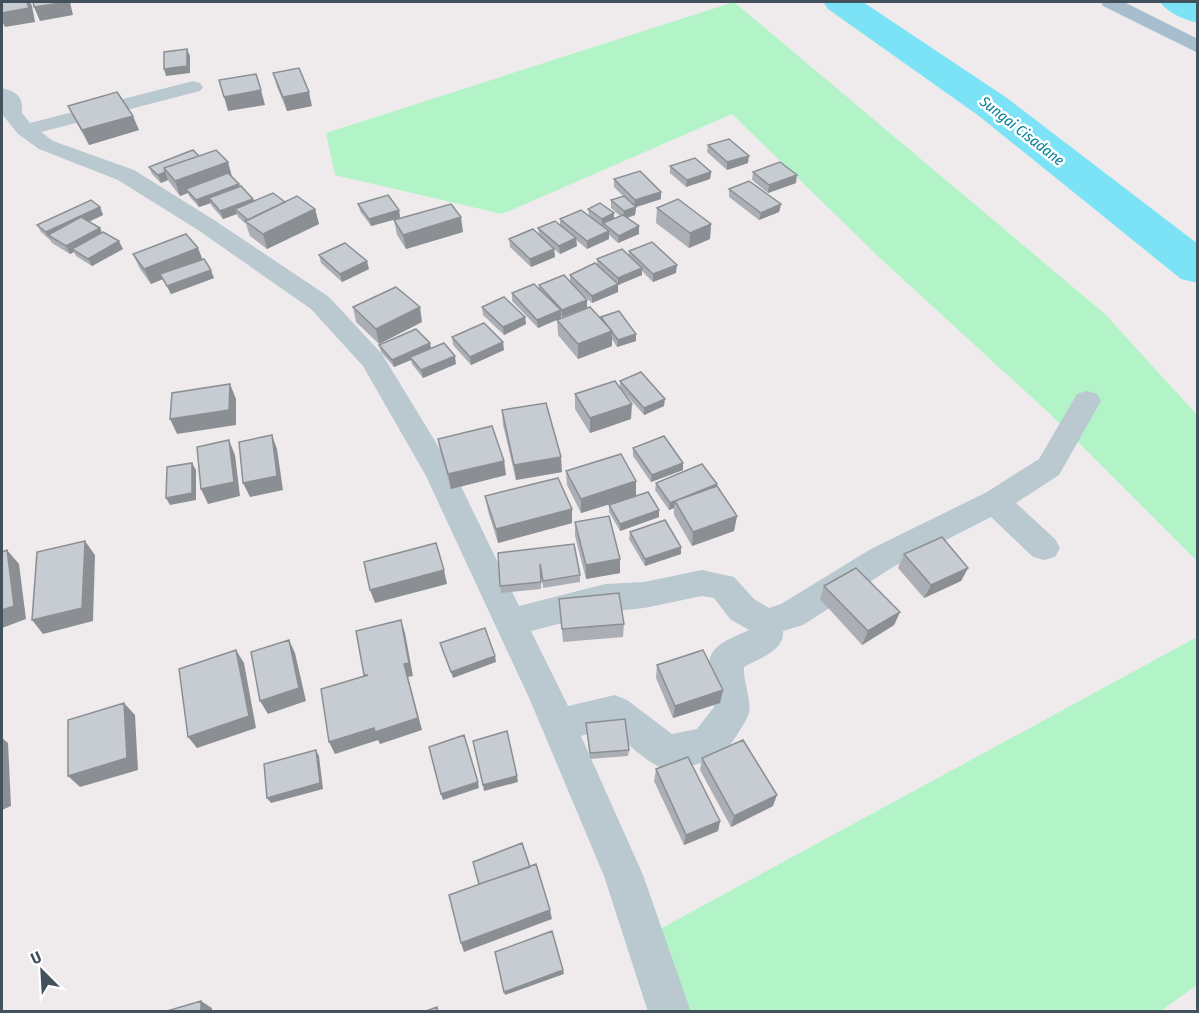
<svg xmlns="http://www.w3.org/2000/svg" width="1199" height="1013" font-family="'Fira Sans Condensed',sans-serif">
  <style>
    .green { fill: #b3f3c8 }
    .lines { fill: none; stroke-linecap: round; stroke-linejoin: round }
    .river { fill: #7be3f5; fill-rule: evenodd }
    .street { fill: #bac8d0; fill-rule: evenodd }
    .primary { fill: #a8becf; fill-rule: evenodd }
    .wall { fill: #abafb5 }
    .shaded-wall { fill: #8b8f93 }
    .building { fill: #c7ccd2; stroke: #8b8f93; stroke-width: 1.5 }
    .labels { text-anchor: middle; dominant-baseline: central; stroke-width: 5; stroke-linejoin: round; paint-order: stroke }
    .far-water-label { font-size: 15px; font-style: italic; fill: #038298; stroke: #fff }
  </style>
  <rect width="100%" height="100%" fill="#efebec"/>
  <path class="green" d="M734,2l371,312 92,101v146l-147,-147 -169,-155 -149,-145 -230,100 -167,-39 -9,-42z
    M1197,637v348l-36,26h-481l-20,-82z"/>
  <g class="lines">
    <path class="river" d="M823,2h40l144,96 191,146v39l-17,-4 -202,-163 -151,-107z
      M1160,2h38v21c-15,-4 -29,-9 -38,-21z"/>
    <path class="street" d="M193,81l7,2 3,4 -3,4 -159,41 12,9 81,29 80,50 115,77 53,57 73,120 64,132 86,-22 39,-2 58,-12 32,7 20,22 15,9 12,-4 90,-55 116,-57 52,-33 38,-65 10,-3 10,3 4,7 -42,74 -43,28 39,36 5,9 -5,9 -11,3 -11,-3 -42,-40 -98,50 -90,58 -20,6c2,20 -25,28 -39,36 -1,13 8,35 5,46 -2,8 -21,37 -28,43 -7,5 -46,14 -54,13 -17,-2 -44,-30 -57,-41l-29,8 62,139 48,137h-43l-44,-136 -74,-176 -104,-224 -63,-110 -52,-57 -113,-79 -80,-50 -79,-31 -21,-15 -16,-20v-26c16,4 21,9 20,25l8,10zM702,596l12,2 16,21 19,11c-10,5 -25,10 -33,18 -14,13 -5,43 -2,59l-17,22 -25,5 -45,-34 -12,-5 -47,11 -37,-75 74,-19 39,-4z"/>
    <path class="primary" d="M1101,2h23l74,37v14l-95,-47z"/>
  </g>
  <path class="wall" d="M273,73l39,33 -25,5 -10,-24z
    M68,106l71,24 -50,15 -14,-25z
    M708,145l40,18 -21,7 -20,-18z
    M199,156l29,6 4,15 7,7 1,3 13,12 1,2 31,1 30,7 4,15 -52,25 -17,-13 -4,-12 -8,-7 -1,-3 -14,5 -12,-14v-2l-12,4 -10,-11 -1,-3 -8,3 -10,-13 -2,-3 -7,3 -9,-9 -3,-7z
    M670,166l41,6 -1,7 -24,8 -16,-14z
    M753,172l43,11 -28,10 -16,-13z
    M614,179l47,13v7l-25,8 -1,8 -8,3 12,8v8l-21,9 -9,-8v4l-22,10 -11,-9 1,6 -17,8 -6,-5 1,8 -24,10 -21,-20 -1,-8 30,-5 -1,-6 22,-3v-6l29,-4 -1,-6 26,9 6,-2 -9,-8v-8l12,-4 -9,-9z
    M729,189l52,15 -2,8 -20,8 -30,-23z
    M358,204l41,6 1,8 -29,8 -11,-15z
    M100,207l3,8 -14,7 11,6 2,5 21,16 -31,17 -16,-10 -2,-4 -4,2 -18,-11 -2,-3 -9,-8 -4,-7z
    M657,208l54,16 -1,15 -21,9 -33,-25z
    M394,220l69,12 -57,17 -9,-14z
    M629,251l47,22 -23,9 -11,-11v4l-24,10v7l-26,11 -15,-14 -15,28 -1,-1v2l-23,10 -26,-27v-8l27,-4v-4l31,-4v-6l27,-10v-6l32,-3z
    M133,254l69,5 12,19 -43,16 -8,-15 -12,5 -11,-15z
    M319,255l50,14 -27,13 -21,-19z
    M353,307l69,15 -43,22 -23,-22z
    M482,307l43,10 1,7 -22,11 -21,-20z
    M601,317l35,17v7l-19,6 -5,-8v7l-34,13 -20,-24 -1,-15 44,-1z
    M452,337l52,13 -33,15 -18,-20z
    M430,343l1,5 25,16 -33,14 -11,-14 -1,-4 -17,7 -13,-15 -2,-7z
    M620,381l44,25 -20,9 -22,-25 9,29 -41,14 -15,-24v-15l45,-6z
    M502,410l60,62 -46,8 -13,-55z
    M438,439l66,22 2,14 -55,14 -10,-35z
    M633,448l50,22 -32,12 -18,-26z
    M566,471l70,10v15l-55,17 -14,-28z
    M656,483l61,1 -1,3 21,29 -3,15 -42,15 -18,-31v-7l-5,2 -14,-20z
    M485,496l87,27 -74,20 -10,-32z
    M609,505l50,12 -39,14 -11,-19z
    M575,522l45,37v14l-34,6 -11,-43z
    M630,532l51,22 -36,12 -16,-27z
    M498,553l82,22v7l-37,6 -2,-17v18l-40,4z
    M904,554l64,14 -7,13 -37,17 -26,-30z
    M824,586l76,26 -6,13 -32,20 -42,-46z
    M559,599l65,25 -1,13 -60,5z
    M657,665l66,25 -3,13 -47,15 -17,-40z
    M586,723l43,27 -1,6 -38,3z
    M702,758l71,48 -42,21 -31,-57z
    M656,769l64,52 -2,10 -34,14 -30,-64z"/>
  <path class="shaded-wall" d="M27,2h3l2,4 3,16 -30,5 -3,-6v-8z
    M67,2h3l3,13 -33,6 -6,-14z
    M187,49l3,7v17l-24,3 -2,-7z
    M261,90l4,15 -37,6 -4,-14z
    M309,92l3,14 -25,5 -4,-14z
    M133,116l6,14 -50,15 -7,-15z
    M749,156l-1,7 -21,7v-8z
    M228,162l4,15 -43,15 -3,-3 2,4 -8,3 -5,-15z
    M165,172l3,8 -7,3 -3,-8z
    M711,172l-1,7 -24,8 1,-7z
    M797,175l-1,8 -28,10 1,-8z
    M239,184l2,8 -32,6 2,5 -12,4 -3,-7z
    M661,192v7l-25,8 -1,8 -12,4 1,-8 10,-4 1,-7z
    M253,199l2,8 -20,2 2,5 -14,5 -3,-8z
    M781,204l-2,8 -20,8 2,-7z
    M100,207l3,8 -50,23 -5,-3 2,5 -4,-8z
    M315,209l4,15 -52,25 -4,-15z
    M399,210l1,8 -29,8 -2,-7z
    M614,213v8l-11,2v3h-1v-7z
    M461,217l2,15 -57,17 -3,-14z
    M711,224l-1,15 -21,9 1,-15z
    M639,226v8l-21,9 1,-7z
    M100,228l3,8 -31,13 2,3 -4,2 -4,-8z
    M609,231v8l-22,10v-8z
    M576,238l1,8 -17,8 -1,-8z
    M119,241l4,8 -31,17 -4,-7z
    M198,248l6,15 -44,11 3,5 -12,5 -7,-15z
    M554,249l1,8 -24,10 -1,-8z
    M367,261l2,8 -27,13 -2,-8z
    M677,265l-1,8 -23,9v-8z
    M642,268v7l-24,10v7l-26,11v-7l26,-12v-6z
    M211,270l3,8 -43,16 -4,-8z
    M587,300v8l-25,9v-7z
    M420,307l2,15 -43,22 -3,-15z
    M561,310v8l-23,10 -1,-8z
    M525,317l1,7 -22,11 -1,-8z
    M612,331v15l-34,13v-15z
    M636,334v7l-19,6 1,-7z
    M503,342l1,8 -33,15 -1,-8z
    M430,343l1,8 -21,6 1,3 -17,7 -2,-7z
    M455,356l1,8 -33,14 -2,-8z
    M230,384l6,15v26l-59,9 -7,-15z
    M665,399l-1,7 -20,9v-7z
    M632,404l-1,15 -41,14v-15z
    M272,435l5,14 6,41 -33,7 -7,-14z
    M229,440l6,15 5,41 -32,8 -7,-15z
    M561,457l1,15 -46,8 -2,-15z
    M504,461l2,14 -55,14 -3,-15z
    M192,463l4,7v30l-26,5 -4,-7z
    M683,463v7l-32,12 1,-7z
    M636,481v15l-55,17v-14z
    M717,484l-1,7 -41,10 -1,7 -5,2 1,-7z
    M572,509v14l-74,20 -2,-14z
    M659,510v7l-39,14v-7z
    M737,516l-3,15 -42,15 1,-14z
    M85,541l10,14 -2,66 -50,13 -11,-14z
    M681,547v7l-36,12v-7z
    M7,550l12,14 7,55 -24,9v-18z
    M620,559v14l-34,6v-14z
    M968,568l-7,13 -37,17 7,-13z
    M444,570l3,14 -72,19 -5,-13z
    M900,612l-6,13 -32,20 6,-14z
    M401,620l4,13 8,43 -5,1 14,53 -42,14 -2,-4 -43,14 -6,-12 75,-78z
    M289,640l6,13 11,48 -38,13 -8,-13z
    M236,650l8,13 12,65 -59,20 -9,-11z
    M495,656l1,6 -43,16 -2,-6z
    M723,690l-3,13 -47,15 2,-12z
    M124,703l11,12 3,55 -58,17 -12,-11z
    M2,738l6,5 3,63 -9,4z
    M316,750l3,6 4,33 -52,14 -4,-5z
    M517,776l1,6 -34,9 -1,-6z
    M478,782l1,6 -36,12 -2,-6z
    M777,795l-4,11 -42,21 3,-11z
    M720,821l-2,10 -34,14 2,-10z
    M550,910l2,9 -88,33 -3,-9z
    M563,970l1,4 -59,21 -1,-3z
    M201,1001l11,7v3h-11z"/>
  <path class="building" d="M2,2h25l2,6 -27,5z
    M33,2h34l-33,5z
    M187,49v17l-23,3v-17z
    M299,68l10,24 -26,5 -10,-24z
    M256,74l5,16 -37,7 -5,-17z
    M117,92l16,24 -51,14 -14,-24z
    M729,139l20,17 -22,6 -19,-17z
    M193,150l6,6 -35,12 1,4 -7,3 -9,-8z
    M216,150l12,12 -53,19 -11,-13z
    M695,158l16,14 -24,8 -17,-14z
    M780,162l17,13 -28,10 -16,-13z
    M640,171l21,21 -26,8 -21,-21z
    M228,173l11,11 -43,16 -10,-11z
    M749,181l32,23 -20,9 -32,-24z
    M241,186l12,13 -33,12 -11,-13z
    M273,193l12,9 -37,18 -13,-11z
    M388,195l11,15 -30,9 -11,-15z
    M297,196l18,13 -52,25 -18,-13z
    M624,196l12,11 -12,4 -13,-11z
    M678,199l33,25 -21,9 -33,-25z
    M91,200l9,7 -54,25 -9,-7z
    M600,203l14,10 -12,6 -14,-10z
    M451,204l10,13 -58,18 -9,-15z
    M581,210l28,21 -22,10 -27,-22z
    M623,215l16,11 -20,10 -16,-13z
    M81,217l19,11 -34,18 -18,-11z
    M555,221l21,17 -17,8 -21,-18z
    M533,229l21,20 -24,10 -21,-20z
    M103,232l16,9 -31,18 -16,-10z
    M186,234l12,14 -54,21 -11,-15z
    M652,242l25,23 -24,9 -24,-23z
    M345,243l22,18 -27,13 -21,-19z
    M622,249l20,19 -24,10 -21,-19z
    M204,259l7,11 -44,16 -7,-12z
    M595,263l23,21 -26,12 -22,-21z
    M564,275l23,25 -25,10 -23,-25z
    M534,284l27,26 -24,10 -25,-27z
    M396,287l24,20 -44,22 -23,-22z
    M504,297l21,20 -22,10 -21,-20z
    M590,307l22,24 -34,13 -21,-24z
    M619,311l17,23 -18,6 -17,-23z
    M484,323l19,19 -33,15 -18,-20z
    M416,329l14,14 -38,17 -13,-15z
    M444,343l11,13 -34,14 -11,-13z
    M641,372l24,27 -21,9 -24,-27z
    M615,381l17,23 -42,14 -15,-24z
    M230,384l-1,26 -59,9 2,-26z
    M546,403l15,54 -47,8 -12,-55z
    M492,426l12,35 -56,13 -10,-35z
    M272,435l5,41 -34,7 -4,-41z
    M664,436l19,27 -31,12 -19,-27z
    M229,440l5,42 -33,7 -4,-42z
    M621,454l15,27 -55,18 -15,-28z
    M192,463v30l-26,5 1,-31z
    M702,464l15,20 -47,19 -14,-20z
    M558,478l14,31 -76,20 -11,-33z
    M717,486l20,30 -44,16 -18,-31z
    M648,492l11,18 -39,14 -11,-19z
    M609,516l11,43 -34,6 -11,-43z
    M665,520l16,27 -36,12 -15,-27z
    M942,537l26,31 -37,17 -27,-31z
    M85,541l-3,67 -50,12 5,-68z
    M436,543l8,27 -74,20 -6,-28z
    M574,544l6,31 -37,6 -3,-17 1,18 -41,4 -2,-33z
    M7,550l7,56 -12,4v-58z
    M856,568l44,44 -32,19 -44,-45z
    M619,593l5,31 -62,5 -3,-30z
    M401,620l8,43 -5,1 14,54 -43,14 -1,-4 -45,14 -8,-53 47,-14h-4l-8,-44z
    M485,628l10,28 -44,16 -11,-29z
    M289,640l10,48 -39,13 -9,-49z
    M236,650l13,66 -61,21 -9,-68z
    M703,650l20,40 -48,16 -18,-41z
    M124,703l3,55 -59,18v-56z
    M625,719l4,31 -39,3 -4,-30z
    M507,731l10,45 -34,9 -10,-44z
    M464,735l14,47 -37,12 -12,-47z
    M743,740l34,55 -43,21 -32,-58z
    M316,750l4,33 -53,15 -3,-34z
    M688,757l32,64 -34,14 -30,-66z
    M522,843l8,24 -51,17 -6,-22z
    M536,864l14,46 -89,33 -12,-48z
    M552,931l11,39 -59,22 -9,-40z
    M201,1001v10h-34z
    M437,1007l1,4h-12z"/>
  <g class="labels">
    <g class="far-water-label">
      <text transform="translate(1022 131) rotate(38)">Sungai Cisadane</text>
    </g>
  </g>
  <rect width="1199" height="1013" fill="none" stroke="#42515b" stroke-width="6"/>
  <g transform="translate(42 971) rotate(336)" stroke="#ffffff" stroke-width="4.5" paint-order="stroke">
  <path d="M0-4.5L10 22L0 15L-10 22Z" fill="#42515b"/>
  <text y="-9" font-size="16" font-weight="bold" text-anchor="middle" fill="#42515b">U</text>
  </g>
</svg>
